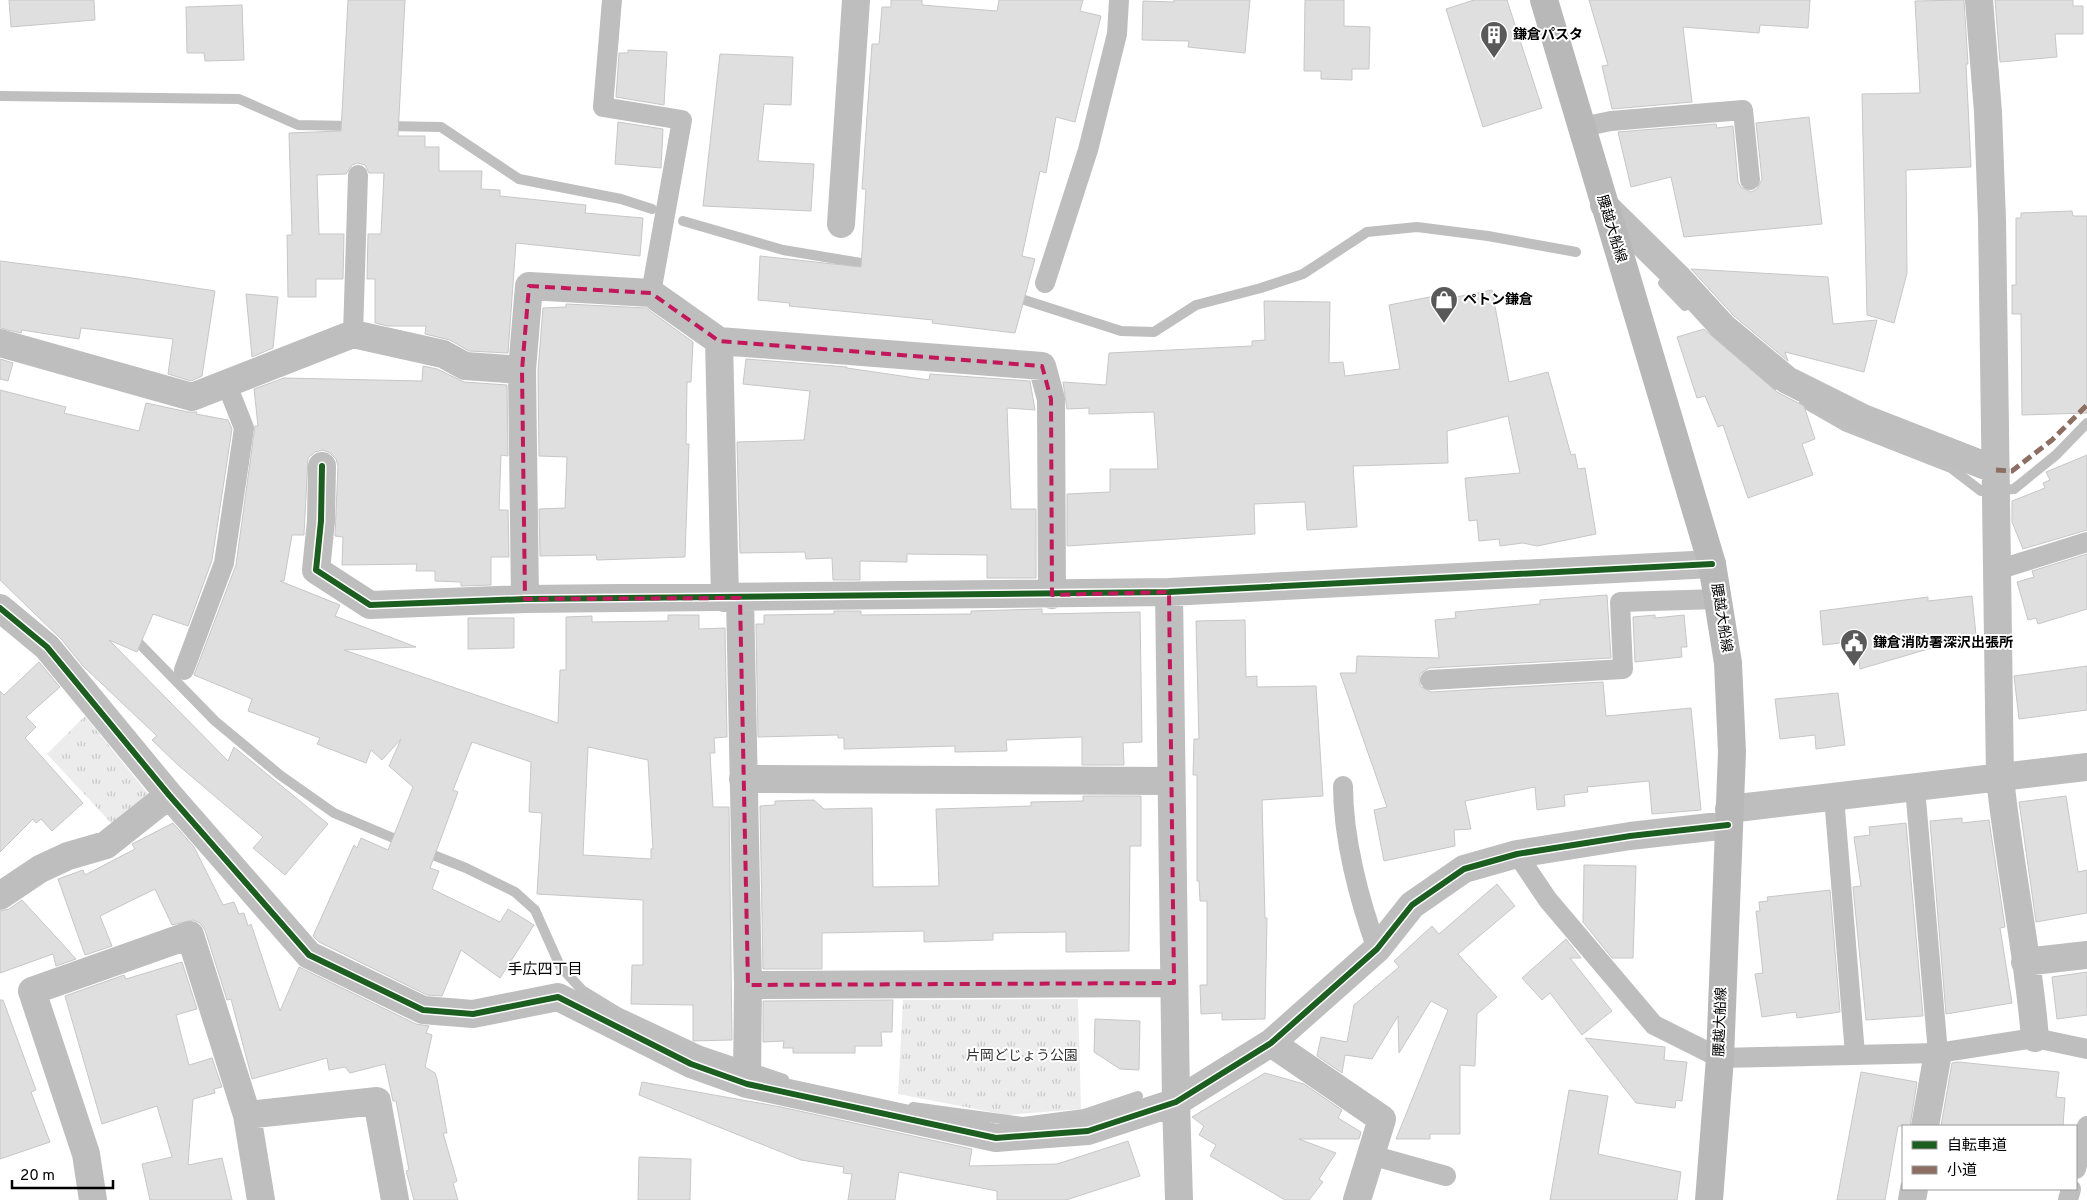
<svg xmlns="http://www.w3.org/2000/svg" width="2087" height="1200" font-family="Overpass,'Noto Sans JP',sans-serif">
  <style>
    .park { fill: url(#park-tufts) }
    .lines { fill: none; stroke-linecap: round; stroke-linejoin: round }
    .stream { stroke: #bfbfbf; stroke-width: 10 }
    .building { fill: #dfdfdf; stroke: #c7c7c7; fill-rule: evenodd }
    .service { stroke: #bebebe; stroke-width: 20 }
    .minor { stroke: #bebebe; stroke-width: 28 }
    .secondary { stroke: #b8b8b8; stroke-width: 28 }
    .quiet { stroke: #8d6e63; stroke-width: 5; stroke-dasharray: 10 5; stroke-linecap: butt }
    .cycleway-casing { stroke: #fff; stroke-width: 9 }
    .cycleway { stroke: #1b5e20; stroke-width: 6 }
    .marked { fill: none; stroke: #c2185b; stroke-width: 4; stroke-dasharray: 10 6; stroke-linejoin: round }
    .labels { text-anchor: middle; dominant-baseline: central; stroke-width: 4; stroke-linejoin: round; paint-order: stroke }
    .poi-label { font-size: 14px; font-weight: bold; fill: #000; stroke: #fff; text-anchor: start }
    .street-label { font-size: 14px; fill: #000; stroke: #fff }
    .park-label { font-size: 14px; fill: #333; stroke: #fff }
    .neighbourhood-label { font-size: 15px; fill: #000; stroke: #fff }
  </style>
  <defs>
    <pattern id="park-tufts" width="24" height="20" patternUnits="userSpaceOnUse" patternTransform="scale(1.25)"><rect width="24" height="20" fill="#ececec"/><path d="M3 7l-1-3M5 7V3M7 7l1-3M15 17l-1-3M17 17v-4M19 17l1-3" fill="none" stroke="#c9c9c9"/></pattern>
  </defs>
  <rect width="100%" height="100%" fill="#fff"/>
  <path class="park" d="M85,716l64,79 -36,30 -66,-71z
    M1078,999l3,110 -74,6 -109,-21 5,-94z"/>
  <g class="lines">
    <path class="stream" d="M0,96l239,3 59,26 55,1
      M385,126l56,1 78,52 102,20 31,10
      M683,221l100,29 90,15
      M1663,283l22,23
      M1012,296l109,35 33,1 42,-27 65,-17 42,-14 64,-42 50,-5 71,9 88,16
      M1720,341l28,28 27,16
      M1804,403l40,23 107,42 30,23 33,-2 42,-34 31,-32
      M131,635l84,86 65,54 54,38 71,30
      M423,851l43,17 49,24 20,18 25,56 22,24 36,22 83,39 83,28
      M913,1107l110,15 61,-8 54,-18"/>
  </g>
  <path class="building" d="M9,0h85l1,20 -84,7z
    M348,0h57l-7,136h27v11h14v24h43l-1,18 19,1v6l86,9 -1,8 58,5 -3,38 -124,-13 -8,110 -39,-2 -19,-11 -25,-6 1,-8h-38l-13,-3v-44h-8l1,-45h13l3,-61h-15l-4,-8 -7,-2 -6,2 -6,9 -29,1 2,59h25l-1,45h-27v18h-28l-1,-62h5l-3,-102 52,-2z
    M891,0h31v5l75,6 2,-11h84l-3,11 21,5 -26,106 -19,-5 -10,56 -6,-2 -18,85 13,3 -20,74 -83,-10 1,-3 -144,-14 1,-3 -32,-3 2,-44 101,11 5,-78h-4l10,-145h7l3,-37h9z
    M1174,0h76l-5,53 -57,-6 1,-6 -47,-1 1,-39 31,1z
    M1305,0h39v26l26,1 -1,42h-17v11l-31,-1v-8h-17z
    M1474,0h33l35,108 -59,19 -37,-118z
    M1589,0h221l-2,28 -48,-3 -1,8 -76,-6 9,75 -80,7 -10,-43 6,-1z
    M1964,0l4,64h-2l5,103 -65,3 1,103 -13,50 -27,-8 -5,-221 58,-1 -5,-92z
    M1995,0h78v6h10v28h-28l2,23 -57,5z
    M242,5l2,55 -39,1 -1,-8h-17l-1,-46z
    M628,50l39,2 -3,53 -48,-8 3,-44h9z
    M720,54l73,3 -2,48 -27,-1 -6,57 56,3 -3,47 -108,-5z
    M1809,117l13,107 -138,13 -13,-60 -40,10 -13,-55 98,-8 1,4 16,-2 5,56 3,5 10,5 6,-3 5,-10 -6,-56z
    M618,122l45,7 -2,39 -46,-4z
    M2072,211l1,5h14v197l-65,2 -1,-101h-9v-29h4v-67h5v-5z
    M0,261l126,16 89,14 -13,85 -11,5 -23,-7 5,-35 -92,-11 -2,11 -57,-9 -1,3 -21,-5z
    M1691,269l137,8 5,47 44,-4 -13,52 -79,-20 3,9 -54,-45z
    M1492,290l17,92 39,-10 23,83 4,-1 3,15 7,-1 11,66 -59,12 -14,-3 -23,3 -1,-7 -20,2 -2,-21 -8,1 -4,-43 55,-5 -12,-57 -61,15 1,32 -95,3 4,61 -50,3 -2,-28 -51,2 1,30 -188,12v-52l43,-2v-23h48l-4,-57 -65,2v-6l-22,1 -4,-27 43,3 3,-32 143,-7v-5l13,-1 -1,-39 66,1 -1,61 14,-1 2,14 55,-7 -11,-64 66,-13 1,5z
    M246,294l32,3 -5,51 -21,9z
    M566,304l80,4 47,34 -2,40h-4l-1,62h3l-4,113 -88,3 -1,-5 -56,1 -1,-47 26,-1 2,-51 -28,-1 -1,-85 5,-63 23,-1z
    M1704,329l73,63 27,14 11,33 -13,5 11,31 -65,23 -25,-73 -5,2 -13,-31 -8,2 -20,-61z
    M0,359l13,4 -5,18 -8,-2z
    M746,359l101,8v1l82,12 1,-6 100,7 5,29 -28,-2 4,101h25v69h-49v-23l-80,-1v8l-47,-1v19h-27l-1,-22 -26,1 -1,-7 -65,1 -3,-111 67,-2 6,-49 -67,-7z
    M423,366l14,3 27,13 43,3 1,71 -7,-1 -2,55h9l1,47h-18v28l-30,1v-4l-26,-1v-10h-19l1,-7 -75,1 1,-28 -8,-1 3,-70 -2,-7 -6,-6 -7,-3 -8,2 -7,6 -4,77h-12l-8,46h-4l60,24 -5,11 81,31 -72,3 214,73 2,-53h6v-53l26,-1v6l76,-1v-6h31v14l26,-1 2,109 -13,1 1,15h-5l3,54h16l3,233 -39,1v-36l-62,-1 1,-39h11v-65l-106,-6 5,-81 -13,-1 2,-50 -59,-20 -19,48 5,2 -28,76 9,3 -7,18 68,33 8,-13 26,16 -34,53 -39,-28 -19,46 -15,-1 -108,-53 -6,-6 41,-91 3,3 4,-10 27,12 25,-63 -24,-21 12,-27 -19,21 -11,-10 -5,13 -49,-19 3,-6 -72,-27 4,-12 -58,-24 42,-110 19,-139h3l-4,-37 30,-11 138,3zM588,747l60,13 5,89h-2v10l-68,-4z
    M0,390l66,17 -2,6 75,18 7,-28 42,9h9l-1,2 32,6 4,9 -20,131 -24,66 -35,-12 -16,38 -28,-12 119,121 6,-14 94,77 -43,51 -32,-27 10,-11 -85,-72 -26,-25 5,-4 -74,-70 -21,-26 -62,-60z
    M2087,455v75l-64,19 -11,-27v-21l33,-13 -2,-5 7,-3 -4,-8z
    M2087,554v55l-49,15 -2,-6 -8,2 -11,-38 17,-5 -2,-6z
    M1607,595l4,63 -182,10 -9,6v12l11,6 172,-10 3,34 85,-8 10,102 -49,4 -3,-33 -62,6 1,5 -24,3 1,11 -28,4 -2,-23 -70,14 6,28 -17,1 1,16 -71,15 -10,-51 13,-3 -47,-134h16l1,-17 82,2 -4,-38 21,-2 -1,-6 85,-8v-4z
    M1972,596l4,39 -116,34 -3,-28 -34,4 -3,-34 108,-14v4z
    M1042,609v5l98,-2 2,130 -19,1 1,22h-42v-28l-76,3 1,11 -52,1v-6l-111,3v-11h-6v-3l-80,2 -2,-113h8v-9l70,-1v-3h27v4l110,-1v-3z
    M1655,615v3l29,-3 3,32h-6l1,10 -47,5 -2,-45z
    M468,618h46v30l-46,1z
    M1245,620l1,57 11,-1v11l59,-1 7,110 -61,4 3,118h2l-2,101 -43,1v-7l-21,1 -1,-29h7v-84h-7l-1,-20h-2v-106h-4l1,-36h5l-3,-118z
    M39,662l21,25 -34,30 10,10 -11,11 58,65 -31,28 -11,-12 -5,4 -3,-4 -33,33v-161l4,4z
    M2087,666v44l-68,9 -5,-43z
    M1838,693l7,52 -29,4 -1,-14 -35,4 -5,-40z
    M1083,796h58v50h-11l-1,105 -63,1v-20l-73,1v7l-69,2v-11l-102,2v36h-59l-3,-163 15,-1v-4l39,-1 10,9 48,-1 1,79 66,-1 -3,-77 95,-3v-4l52,-1z
    M2066,796l12,76 9,-2v43l-51,9 -17,-120z
    M1962,818v5l27,-3 16,107 -5,1 12,75 -66,11 -16,-193z
    M173,823l21,24 29,58 11,-3 5,12 5,-1 4,13 3,-2 29,87 19,-44 117,57 13,2 -3,7 6,2 -7,32 10,6 2,6 10,54h-4l14,48 -4,2 5,17h-44l-8,-29 3,-1 -13,-69h-3l-8,-37 -35,9 -5,-6 -16,3 -2,-12 -75,21 -21,-80 -4,1 -22,-70 -5,-7 -7,-3 -21,5 -17,-36 -55,27 12,30 -27,9 -27,-76 25,-9 2,5 50,-26 -3,-5 2,-1z
    M1906,823l17,193 -57,4 -13,-133 8,-1 -7,-49 16,-2 -1,-8z
    M1584,865l52,1 -3,92h-21l-29,-36z
    M1497,884l18,22 -57,48 39,43 -20,17 -2,52 -15,-1v69h-30v5h-34l52,-129 -17,-9 -32,52 -1,-37 -26,43 -27,-4 -3,18 -25,-17 4,-19 26,5 7,-37 45,-38 -5,-6 38,-35 7,8z
    M1830,890l10,122 -43,6 -1,-6 -34,5 -7,-43 8,-1 -7,-62h4l-1,-9 9,-1 -1,-4z
    M22,900l45,49 9,10 -20,7 -3,-12 -53,19v-62l9,-2z
    M1566,939l15,19h-11l42,53 -30,24 -32,-42 -8,7 -20,-22z
    M182,962l15,47 -21,6 13,50 23,-7 10,29 -8,2 1,4 -22,6 -5,66 34,-7 10,42h-82l-8,-36 30,-7 -15,-51 -55,18 -37,-128 59,-21 2,4z
    M2087,972v43l-30,4 -5,-42z
    M0,1000h3l33,90 -5,2 19,50 -50,17z
    M893,1000l-1,32h-11l1,14h-27v7h-62v-5h-10l1,-7 -21,1v-41z
    M1095,1019l45,2 -1,49 -19,-1 -26,-17z
    M1585,1038l80,9 -1,13 23,2 -5,39 -6,-1 -1,8 -39,-5z
    M1958,1062l101,10 -3,25 9,1 -2,28h-122l11,-63z
    M1861,1072l56,10 -7,44h-12l-13,74h-48z
    M1265,1073l39,11 38,26 -4,8 23,14 -2,7h-60l37,14 -17,26 4,3 -14,18h-24l-75,-44 6,-11 -17,-10 5,-9 -12,-9z
    M642,1082l139,25 191,42 -3,17 88,-2 71,-23 12,35 -74,24h-69v-9l-98,-19 -4,28h-47l4,-26 -9,-1 1,-6 -43,-7 -162,-65z
    M1569,1090l39,6 -10,58 83,18 -4,28h-127z
    M639,1157l52,2 -1,41h-52z"/>
  <g class="lines">
    <path class="service" d="M612,0l-9,107 79,13 -31,173
      M1582,127l29,-6 132,-11 7,70
      M1045,283l43,-133 29,-116 2,-34
      M353,334l5,-159
      M1997,570l90,-28
      M184,670l40,-107 13,-87 7,-48 -17,-43
      M1430,680l193,-11 -3,-67 99,-3
      M1343,786c0,52 16,114 34,163
      M1915,788l23,265
      M1834,797l21,257
      M1517,854l31,46 106,125 66,33 218,-5 97,-15 52,11
      M1371,1155l75,21
      M2076,1169l11,-43
      M2068,1200l3,-11"/>
    <path class="minor" d="M1979,0l9,112 4,108 8,558c9,87 28,173 35,260
      M1604,205l74,73 45,49 64,53 76,38 133,52
      M841,224l15,-224
      M719,341l6,257
      M0,343l192,54 161,-63 90,20 22,12 57,4
      M322,466l-1,55 -5,49 54,35 155,-6 644,-7 543,-28
      M1169,592l7,510 3,98
      M740,598l8,387 -1,99
      M525,599l-3,-229 7,-84 122,7 68,48 323,25 9,33 1,196
      M0,608l47,39 122,148 140,160 114,55 50,4 85,-17 133,67 56,20 249,54 92,-7 88,-29 95,-59 106,-94 35,-44 52,-36 53,-15 113,-18 98,-11
      M743,779l428,2
      M1729,809l358,-42
      M0,896l40,-27 28,-13 38,-11 63,-50
      M2025,962l62,-7
      M748,985l426,-2
      M1271,1043l111,76 -25,81
      M247,1115l130,-14 18,99
      M1925,1126l13,-73
      M93,1200l-7,-46 -54,-163 158,-56 57,180 14,85
      M1912,1200l2,-11"/>
    <path class="secondary" d="M1544,0l168,564 16,99 4,89 -12,306 -11,142"/>
    <path class="quiet" d="M1996,470l16,1 40,-31 35,-35"/>
    <defs>
      <path id="cycleway" d="M322,466l-1,55 -5,49 54,35 155,-6 644,-7 543,-28
        M0,608l47,39 122,148 140,160 114,55 50,4 85,-17 133,67 56,20 249,54 92,-7 88,-29 95,-59 106,-94 35,-44 52,-36 53,-15 113,-18 98,-11"/>
    </defs>
    <use href="#cycleway" class="cycleway-casing"/>
    <use href="#cycleway" class="cycleway"/>
  </g>
  <path class="marked" d="M529,286l122,7 68,48 323,25 9,33 1,196 117,-3 5,391 -426,2 -8,-387 -215,1 -3,-229z"/>
  <defs>
    <symbol id="building-pin" viewBox="-11 -11 22 30"><path d="M0 17L-7.5 6A9.5 9.5 0 1 1 7.5 6Z" fill="#595959" stroke="#fff"/><path d="M-4-6H4V6H1V3H-1V6H-4ZM-2.5-4.3h1.7v1.8h-1.7ZM.8-4.3h1.7v1.8H.8ZM-2.5-1h1.7V.8h-1.7ZM.8-1h1.7V.8H.8Z" fill="#fff"/></symbol>
    <symbol id="shop-pin" viewBox="-11 -11 22 30"><path d="M0 17L-7.5 6A9.5 9.5 0 1 1 7.5 6Z" fill="#595959" stroke="#fff"/><path d="M-5-2.5h2.3a2.7 3.5 0 0 1 5.4 0H5L5.5 6h-11ZM-1.5-2.5h3a1.5 2.3 0 0 0-3 0Z" fill="#fff"/></symbol>
    <symbol id="civic-pin" viewBox="-11 -11 22 30"><path d="M0 17L-7.5 6A9.5 9.5 0 1 1 7.5 6Z" fill="#595959" stroke="#fff"/><path d="M-.6-6.5H3V-4.5H.6V-3L4-1V1h2V6H-6V1h2V-1L-.6-3ZM-1.2 2.5V6h2.4V2.5Z" fill="#fff"/></symbol>
  </defs>
  <g fill-rule="evenodd">
    <use href="#building-pin" x="1478" y="19" width="32" height="43"/>
    <use href="#shop-pin" x="1428" y="284" width="32" height="43"/>
    <use href="#civic-pin" x="1838" y="627" width="32" height="43"/>
  </g>
  <g class="labels">
    <g class="poi-label">
      <text x="1513" y="35">鎌倉パスタ</text>
      <text x="1463" y="300">ペトン鎌倉</text>
      <text x="1873" y="643">鎌倉消防署深沢出張所</text>
    </g>
    <g class="street-label">
      <text transform="translate(1611 229) rotate(73)">腰越大船線</text>
      <text transform="translate(1721 618) rotate(81)">腰越大船線</text>
      <text transform="translate(1721 1022) rotate(-88)">腰越大船線</text>
    </g>
    <g class="park-label">
      <text x="1022" y="1056">片岡どじょう公園</text>
    </g>
    <g class="neighbourhood-label">
      <text x="545" y="970">手広四丁目</text>
    </g>
  </g>
  <rect x="1902" y="1125" width="175" height="65" fill="#ffffff" stroke="#999999"/>
  <rect x="1912" y="1141" width="25" height="8" fill="#1b5e20" stroke="#999999"/>
  <text x="1947" y="1150" font-size="15" fill="#000000">自転車道</text>
  <rect x="1912" y="1166" width="25" height="8" fill="#8d6e63" stroke="#999999"/>
  <text x="1947" y="1175" font-size="15" fill="#000000">小道</text>
  <path d="M12 1180v8h101v-8" fill="none" stroke="#000000" stroke-width="2.5"/>
  <text x="20" y="1180" font-size="15" fill="#000000" stroke="#ffffff" stroke-width="4" paint-order="stroke">20 m</text>
</svg>
